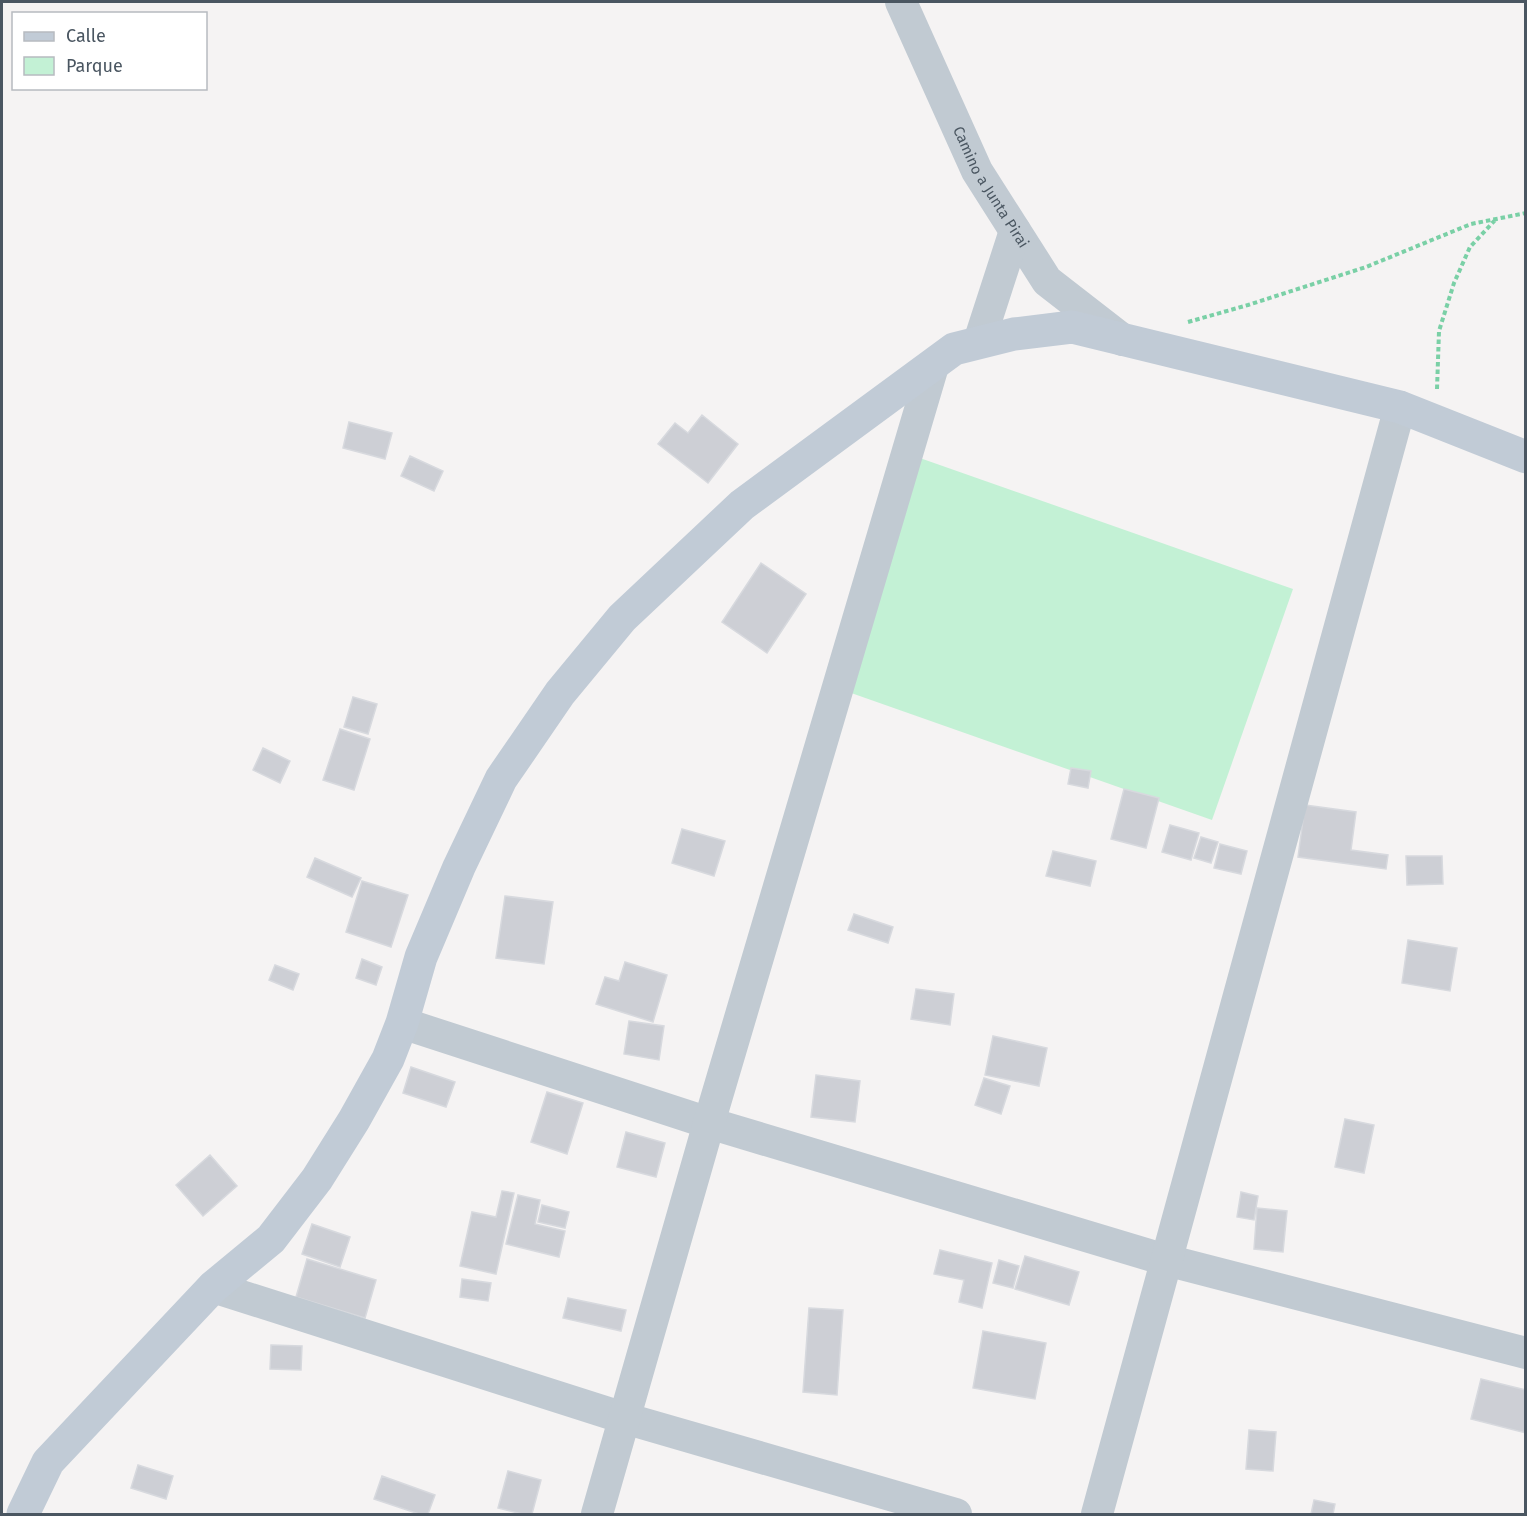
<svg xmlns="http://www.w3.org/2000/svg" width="1527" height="1516" font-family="'Fira Sans',sans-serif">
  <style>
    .green { fill: #c3f1d5 }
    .building { fill: #cdcfd5; stroke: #d7d9de; stroke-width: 1.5 }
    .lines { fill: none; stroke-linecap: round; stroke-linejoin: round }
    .path { stroke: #7ad0a6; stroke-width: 4; stroke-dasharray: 4.5 3; stroke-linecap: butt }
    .street { stroke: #c1cad2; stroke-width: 32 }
    .secondary { stroke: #c1cbd6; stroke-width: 33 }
    .labels { text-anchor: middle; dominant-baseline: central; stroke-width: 5; stroke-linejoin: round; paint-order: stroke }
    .street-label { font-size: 15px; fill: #4a5661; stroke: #fff }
  </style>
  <rect width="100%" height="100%" fill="#f5f3f3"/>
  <path class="green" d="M917,457l376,132 -81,231 -375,-132z"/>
  <path class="building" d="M702,415l36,29 -30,39 -50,-39 17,-21 13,10z
    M349,422l43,11 -7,26 -42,-11z
    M410,456l33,15 -9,20 -33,-15z
    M761,563l45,31 -39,59 -45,-31z
    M353,697l24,7 -9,30 -24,-7z
    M340,729l30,10 -16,51 -31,-10z
    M263,748l27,13 -10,22 -27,-13z
    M1071,768l20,3 -3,17 -20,-4z
    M1124,789l35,9 -13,50 -35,-9z
    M1305,805l51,7 -5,38 37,5 -2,14 -88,-12z
    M1170,825l29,8 -8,27 -29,-8z
    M682,829l43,12 -11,35 -42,-13z
    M1201,837l17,5 -7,21 -17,-5z
    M1220,844l27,7 -6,23 -27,-6z
    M1053,851l43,10 -6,25 -44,-10z
    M1406,856h36l1,28 -36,1z
    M315,858l46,20 -9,19 -45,-20z
    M362,881l46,14 -17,52 -45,-15z
    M505,896l48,6 -9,62 -48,-6z
    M854,914l39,13 -5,16 -40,-13z
    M1408,940l49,8 -7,43 -48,-8z
    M362,959l20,8 -6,18 -20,-7z
    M625,962l42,13 -14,47 -57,-18 9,-27 14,4z
    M275,965l24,9 -6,16 -24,-10z
    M916,989l38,5 -4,31 -39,-6z
    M629,1021l35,5 -5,34 -35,-6z
    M993,1036l54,12 -8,38 -54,-11z
    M411,1067l44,15 -9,25 -43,-14z
    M816,1075l44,6 -5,41 -44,-5z
    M984,1078l26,8 -9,28 -26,-9z
    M547,1092l36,11 -16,51 -36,-12z
    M1345,1119l29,6 -10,48 -29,-6z
    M626,1132l39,11 -9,34 -39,-10z
    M210,1155l27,31 -34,30 -27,-31z
    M502,1191l12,2 -18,81 -36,-8 12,-54 24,5z
    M1241,1192l17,4 -4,24 -17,-3z
    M518,1195l22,5 -5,24 30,7 -6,26 -53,-13z
    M542,1205l27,7 -4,16 -27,-6z
    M1257,1208l30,3 -4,41 -29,-3z
    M312,1224l38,13 -10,30 -38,-13z
    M940,1250l52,13 -10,45 -23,-6 5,-22 -30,-6z
    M1025,1256l54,16 -10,33 -54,-16z
    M307,1259l69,21 -11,38 -69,-21z
    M999,1260l20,6 -6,22 -20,-5z
    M462,1279l29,4 -3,18 -28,-4z
    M568,1298l58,12 -5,21 -58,-13z
    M809,1308l34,2 -6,85 -34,-3z
    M983,1331l63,12 -11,56 -62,-11z
    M271,1345l31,1 -1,24 -31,-1z
    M1481,1379l45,11v43l-55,-14z
    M1249,1430l27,2 -3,39 -27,-2z
    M138,1465l35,11 -7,23 -35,-11z
    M508,1471l33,9 -9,34h-10l-24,-6z
    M382,1476l53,19 -7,19h-9l-45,-15z
    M1314,1500l21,4 -2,10h-22z"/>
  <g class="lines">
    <path class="path" d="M1188,322l60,-17 118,-38 105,-43 55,-11
      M1437,389l2,-58 15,-48 16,-36 27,-29"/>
    <g class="street">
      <path id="s1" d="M901,2l76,169 70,110 76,59"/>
      <path d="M979,342l36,-111"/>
      <path d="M402,1023l307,100 457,137 360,93"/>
      <path d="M213,1287l411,131 332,96"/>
      <path d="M597,1514l112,-391 224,-757"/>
      <path d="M1097,1514l303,-1107"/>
    </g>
    <path class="secondary" d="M23,1514l25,-52 165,-175 58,-48 46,-60 37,-59 34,-61 14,-36 19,-66 38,-90 42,-88 59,-86 62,-75 120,-113 212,-156 60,-15 58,-7 328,80 126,50"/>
  </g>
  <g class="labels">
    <g class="street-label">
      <text stroke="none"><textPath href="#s1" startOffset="206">Camino a Junta Pirai</textPath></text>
    </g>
  </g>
  <rect width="1527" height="1516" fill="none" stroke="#4a5661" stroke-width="6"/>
  <rect x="12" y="12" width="195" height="78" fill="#ffffff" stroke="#b7bbc0" stroke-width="1.5"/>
  <rect x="24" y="32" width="30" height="9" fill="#c1cbd6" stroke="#b7bbc0" stroke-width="1.5"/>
  <text x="66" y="42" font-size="18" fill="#4a5661">Calle</text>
  <rect x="24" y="57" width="30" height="18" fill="#c3f1d5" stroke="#b7bbc0" stroke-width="1.5"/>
  <text x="66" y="72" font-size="18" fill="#4a5661">Parque</text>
</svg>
